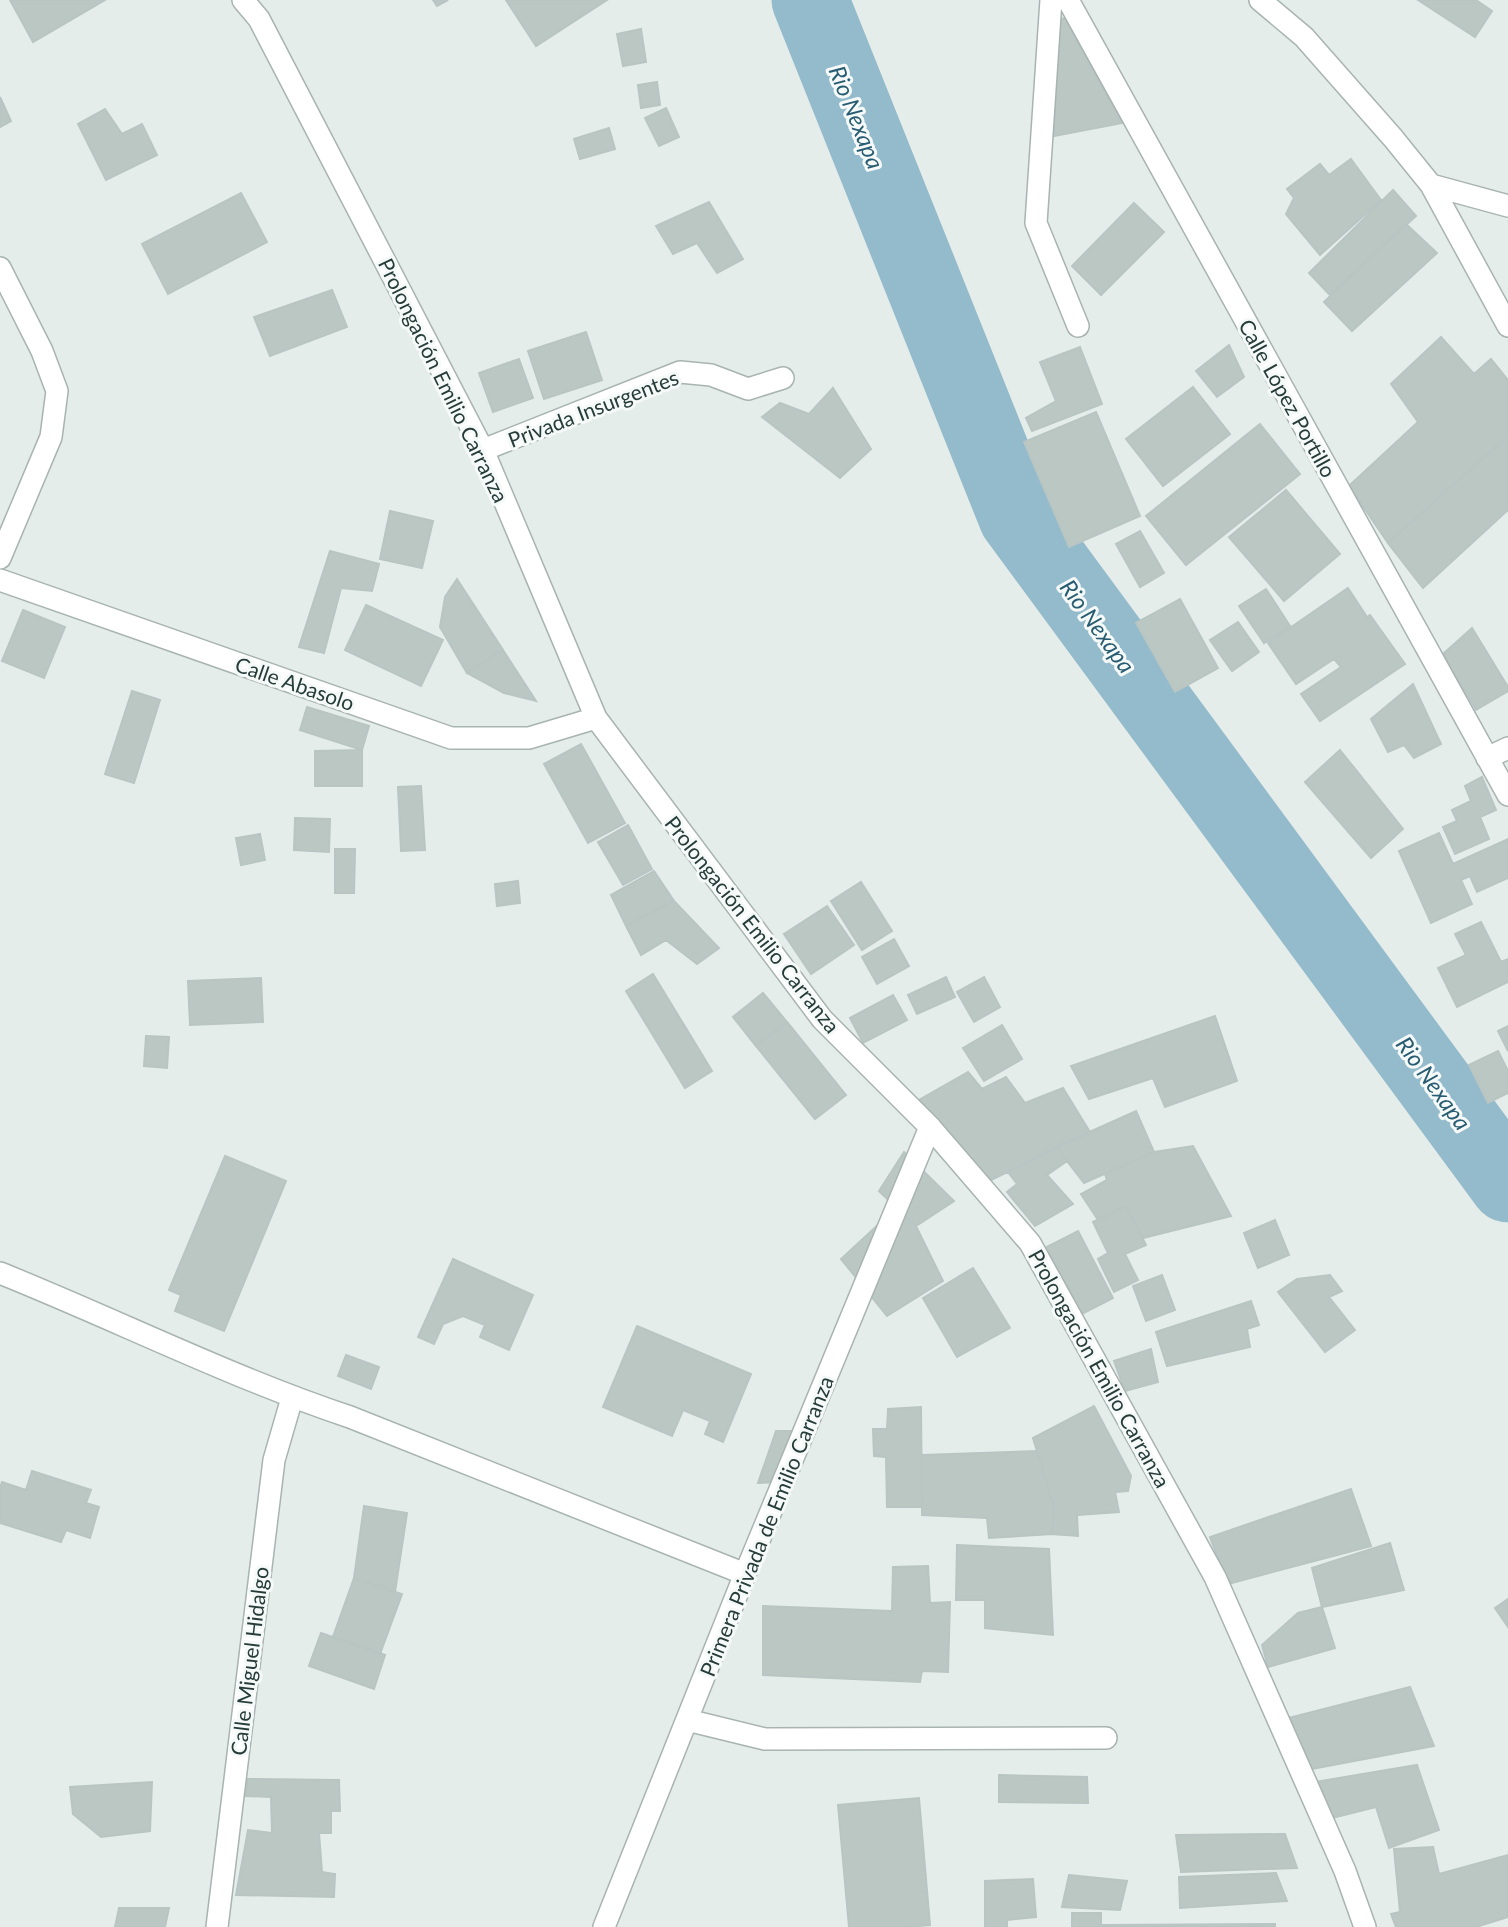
<svg xmlns="http://www.w3.org/2000/svg" width="1508" height="1927" font-family="Lato,sans-serif">
  <style>
    .lines { fill: none; stroke-linecap: round; stroke-linejoin: round }
    .river { stroke: #94bbcb; stroke-width: 77 }
    .building { fill: #bbc7c3; stroke: #b8c5c2; stroke-width: 2 }
    .minor-casing { stroke: #a8b4b1; stroke-width: 24 }
    .minor { stroke: #fff; stroke-width: 21 }
    .labels { text-anchor: middle; dominant-baseline: central; stroke-width: 6; stroke-linejoin: round; paint-order: stroke }
    .street-label { font-size: 21px; fill: #263c39; stroke: #f5f9f8 }
    .water-label { font-size: 23px; font-style: italic; fill: #275c72; stroke: #f5f9f8 }
  </style>
  <rect width="100%" height="100%" fill="#e5edea"/>
  <g class="lines">
    <path class="river" d="M810,0l207,517 491,667"/>
  </g>
  <path class="building" d="M10,0h95l-72,42z
    M433,0h15l-11,6z
    M506,0h101l-71,46z
    M1418,0h58l16,11 -17,26z
    M1065,18l57,105 -68,13 3,-116z
    M641,29l5,33 -23,4 -6,-32z
    M657,82l3,23 -19,3 -3,-23z
    M0,97l11,24 -11,6z
    M666,108l13,29 -20,9 -14,-28z
    M105,109l17,25 20,-10 15,31 -51,25 -28,-56z
    M609,128l6,21 -35,10 -6,-20z
    M1351,159l30,41 -61,55 -34,-41 8,-16 -7,-9 33,-25 9,11z
    M1393,190l23,26 -86,79 -21,-22z
    M241,193l26,49 -99,52 -26,-50z
    M709,202l34,57 -26,14 -20,-30 -24,11 -17,-28z
    M1134,203l30,29 -63,63 -29,-29z
    M1406,224l31,29 -85,78 -28,-29z
    M332,290l15,37 -77,29 -16,-39z
    M586,332l16,48 -58,19 -16,-48z
    M1441,337l33,37 17,-15 17,21v56l-120,107 -39,-57 69,-64 -27,-38z
    M1229,345l15,32 -27,20 -21,-26z
    M1080,347l22,57 -70,27 -6,-13 30,-17 -16,-39z
    M519,359l14,39 -40,14 -14,-39z
    M1193,387l37,47 -67,52 -37,-47z
    M833,388l38,61 -31,29 -78,-61 18,-14 29,11z
    M1096,412l44,104 -71,31 -45,-105z
    M1260,424l40,50 -114,91 -40,-49z
    M1508,436v74l-85,78 -35,-45z
    M1286,490l54,64 -56,47 -55,-64z
    M390,511l43,10 -11,47 -42,-9z
    M1140,531l24,42 -24,14 -24,-43z
    M330,551l49,13 -7,27 -31,-3 -17,65 -25,-6z
    M457,579l46,71 -36,23 -27,-46 5,-30z
    M1348,588l19,29 3,-2 35,49 -85,57 -19,-27 40,-27 -7,-8 -38,25 -28,-41z
    M1266,589l24,37 -26,17 -25,-37z
    M1180,599l38,69 -43,24 -39,-69z
    M366,605l77,35 -22,46 -76,-36z
    M23,610l42,17 -21,51 -42,-17z
    M1238,622l21,30 -27,19 -22,-31z
    M1472,628l36,59v4l-32,19 -33,-56z
    M503,650l33,51 -32,-8 -37,-20z
    M1413,684l28,60 -27,14 -10,-13 -16,7 -17,-33z
    M132,691l28,9 -26,83 -29,-9z
    M307,707l62,19 -7,24 -62,-20z
    M581,744l44,79 -37,20 -44,-79z
    M362,750v36h-47v-35z
    M1340,750l63,79 -32,29 -66,-76z
    M1482,777l14,33 -16,7 9,22 -34,15 -12,-27 14,-6 -5,-11 19,-9 -6,-15z
    M421,786l4,64 -24,1 -3,-64z
    M295,818l35,1 -1,33 -35,-2z
    M628,825l24,44 -29,16 -25,-43z
    M1439,833l14,31 55,-25v39l-31,14 -7,-16 -9,4 11,24 -41,19 -32,-72z
    M260,834l5,26 -24,5 -5,-27z
    M335,849h20l-1,44h-19z
    M654,871l20,30 -48,25 -15,-31z
    M518,881l2,22 -23,3 -2,-22z
    M861,882l31,49 -30,19 -31,-49z
    M674,901l45,47 -22,16 -31,-24 -25,15 -15,-29z
    M827,906l27,39 -43,29 -27,-40z
    M1481,922l20,40 7,-3v23l-51,25 -19,-39 28,-13 -11,-21z
    M894,939l15,27 -32,18 -15,-27z
    M653,974l59,97 -27,17 -59,-97z
    M946,977l9,20 -38,17 -9,-19z
    M984,977l16,30 -26,15 -17,-30z
    M261,978l2,44 -73,3 -2,-44z
    M763,993l24,29 -31,24 -23,-29z
    M893,995l14,25 -44,23 -13,-25z
    M1215,1016l22,65 -72,26 -12,-29 -64,21 -18,-33z
    M787,1022l59,73 -31,24 -59,-73z
    M1002,1025l20,34 -38,22 -21,-33z
    M1508,1026v25l-10,-20z
    M146,1036l23,1 -2,31 -23,-2z
    M1498,1051l10,20v22l-20,10 -19,-38z
    M968,1072l14,17 24,-12 19,26 38,-15 27,44 -103,50 -75,-78z
    M1136,1111l18,41 -70,31 -28,-36z
    M1193,1146l38,70 -88,22 -17,-32 -28,14 -17,-26 26,-14 -2,-6 49,-22z
    M1056,1147l11,14 -20,14 26,29 -38,22 -28,-34 10,-8 -9,-12z
    M904,1152l50,49 -38,25 -37,-35z
    M225,1156l61,25 -62,150 -49,-20 6,-16 -12,-5z
    M1126,1206l20,39 -21,9 13,26 -24,12 -16,-33 10,-6 -15,-31z
    M896,1208l20,18 27,55 -56,35 -46,-57z
    M1275,1220l14,35 -31,13 -14,-35z
    M1078,1231l35,67 -33,17 -35,-67z
    M453,1259l80,36 -24,55 -29,-13 5,-12 -22,-9 -20,8 -9,20 -16,-7z
    M973,1268l37,60 -53,29 -34,-59z
    M1162,1275l13,35 -29,11 -13,-35z
    M1330,1275l12,16 -13,6 26,33 -30,22 -47,-60 19,-13z
    M1251,1301l8,24 -12,4 3,18 -83,19 -11,-34z
    M637,1326l114,48 -28,68 -18,-8 5,-13 -27,-11 -11,26 -69,-29z
    M1151,1349l7,33 -33,9 -11,-30z
    M346,1355l33,12 -8,22 -33,-13z
    M1094,1406l37,70 -3,15 -13,1 4,20 -42,3 1,21 -26,-2 2,-27 -21,-69z
    M921,1407l1,100h-35l-1,-50 -12,-1 -1,-27h14l1,-20z
    M776,1431h27l-17,51 -28,1z
    M1037,1451l17,56 -2,27 -63,4 -2,-20 -65,-3v-60z
    M32,1471l59,19 -5,13 13,4 -9,31 -24,-8 -5,12 -61,-19v-35l2,-6 24,8z
    M1351,1489l20,57 -143,38 -18,-47z
    M364,1506l43,7 -12,79 -41,-14z
    M1390,1543l14,47 -82,17 -10,-39z
    M957,1545l92,4 4,86 -68,-7v-28h-29z
    M928,1566l2,37 20,-1 -2,70 -26,-1 -2,11 -157,-7v-69l129,5 1,-44z
    M354,1578l48,16 -22,60 -47,-17z
    M1508,1599v28l-13,-19z
    M1322,1607l13,41 -67,19 -6,-22 36,-32z
    M321,1633l64,22 -11,34 -65,-23z
    M1410,1687l24,59 -128,24 -21,-51z
    M1417,1765l22,65 -50,18 -13,-41 -52,13 -15,-37z
    M999,1775l88,2 1,26 -89,-1z
    M247,1779l92,1 1,31h-9v22h-12l3,39 13,2 -1,23 -98,-2 12,-65 24,3 -1,-36 -25,-1z
    M152,1782l-2,49 -49,6 -28,-23 -3,-27z
    M919,1798l11,127 -23,2h-58l-11,-122z
    M1285,1834l12,34 -116,4 -5,-37z
    M1433,1847l6,27 69,-19v62l-32,10h-80l-5,-13 9,-2 -6,-63z
    M1276,1873l11,28 -107,7 -1,-31z
    M1069,1875l58,6 -7,29 -58,-3z
    M1033,1879l3,38 -29,3v7h-22v-46z
    M119,1908h50l-4,19h-50z
    M1072,1913h29v12l174,-1v3h-203z"/>
  <g class="lines">
    <defs>
      <path id="minor" d="M243,0l16,19 224,431 113,268 226,301 108,108 100,116 185,334 130,294 20,56
        M1051,0l-15,223 42,103
        M1068,0l440,795
        M1260,0l44,37 89,101 38,47 77,141
        M1431,185l77,21
        M0,268l42,83 15,40 -6,46 -51,121
        M483,450l197,-78 31,3 37,14 35,-11
        M0,580l451,158h78l67,-20
        M1487,758l21,-10
        M0,1273c117,47 230,104 350,144l395,157
        M687,1720l78,19 341,-1
        M217,1927l57,-467 18,-62
        M604,1927l141,-353 185,-447"/>
    </defs>
    <use href="#minor" class="minor-casing"/>
    <use href="#minor" class="minor"/>
  </g>
  <g class="labels">
    <g class="street-label">
      <text transform="translate(444 380) rotate(64)">Prolongación Emilio Carranza</text>
      <text transform="translate(1288 398) rotate(61)">Calle López Portillo</text>
      <text transform="translate(593 408) rotate(-21)">Privada Insurgentes</text>
      <text transform="translate(295 683) rotate(19)">Calle Abasolo</text>
      <text transform="translate(753 924) rotate(52)">Prolongación Emilio Carranza</text>
      <text transform="translate(1100 1368) rotate(61)">Prolongación Emilio Carranza</text>
      <text transform="translate(766 1526) rotate(-68)">Primera Privada de Emilio Carranza</text>
      <text transform="translate(249 1661) rotate(-83)">Calle Miguel Hidalgo</text>
    </g>
    <g class="water-label">
      <text transform="translate(857 117) rotate(68)">Rio Nexapa</text>
      <text transform="translate(1098 626) rotate(54)">Rio Nexapa</text>
      <text transform="translate(1434 1083) rotate(54)">Rio Nexapa</text>
    </g>
  </g>
</svg>
